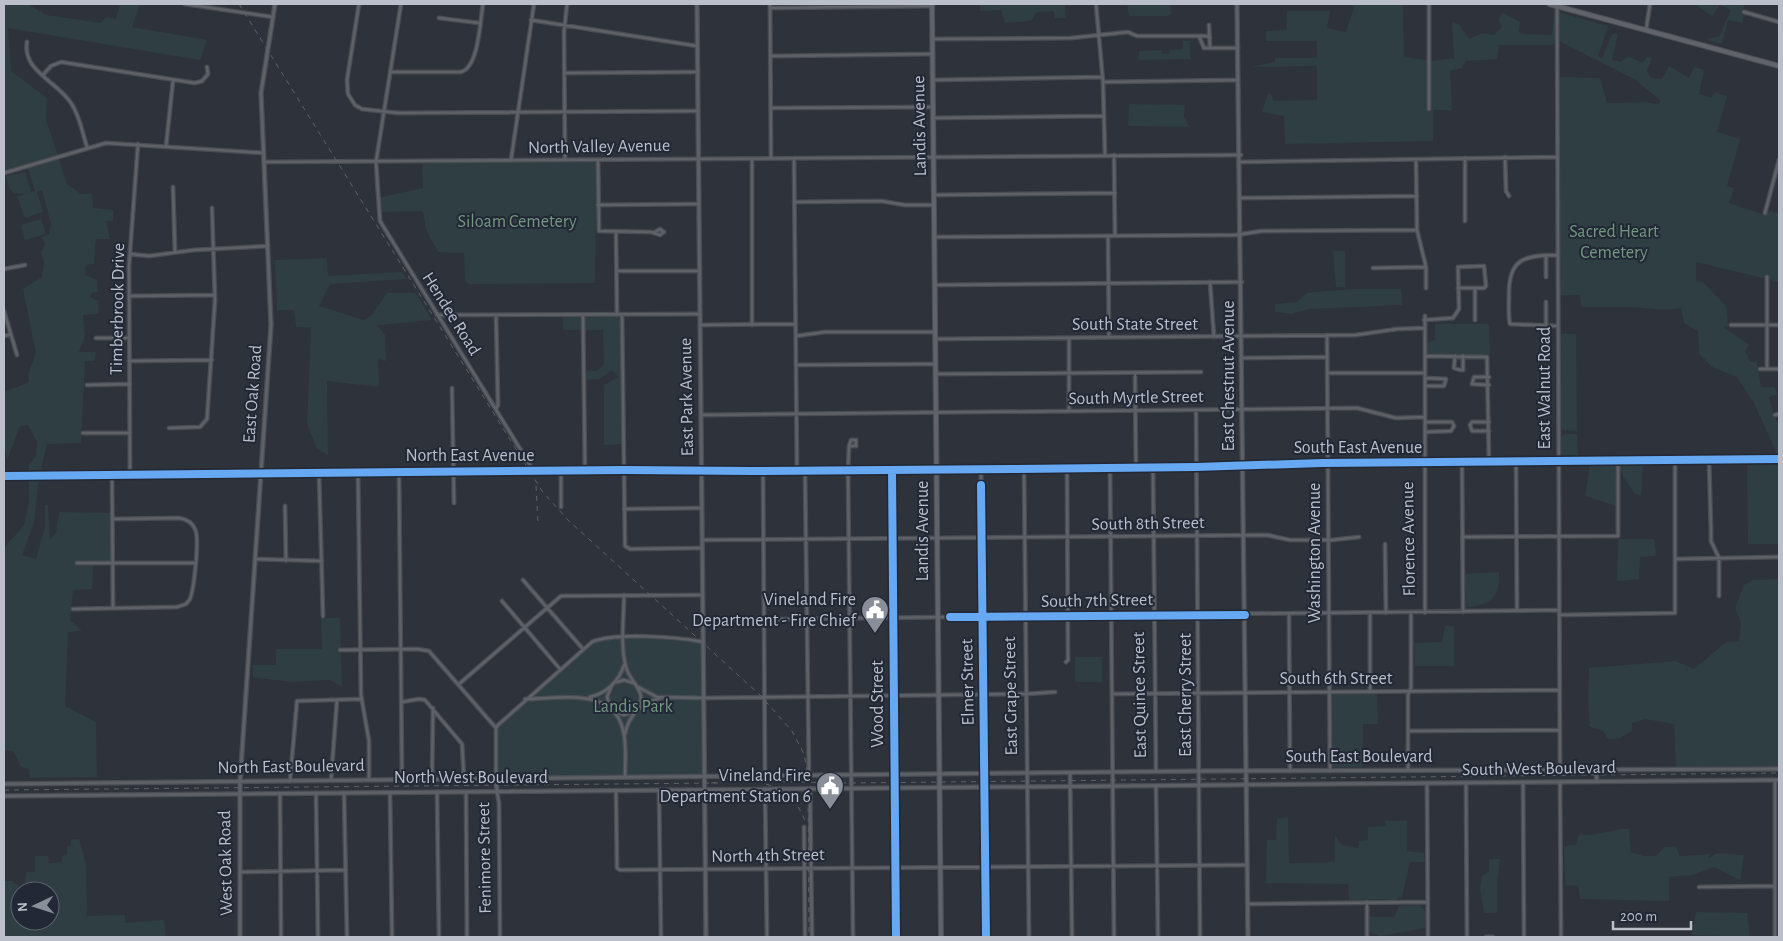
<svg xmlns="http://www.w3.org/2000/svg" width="1783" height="941" font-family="'Alegreya Sans',sans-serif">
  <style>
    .green { fill: #2e3e43 }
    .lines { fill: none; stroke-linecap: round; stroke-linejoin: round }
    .minor-casing { stroke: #4a4d53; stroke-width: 5 }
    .tertiary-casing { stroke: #4a4d53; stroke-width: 5.5 }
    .secondary-casing { stroke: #4a4d53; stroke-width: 5.5 }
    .primary-casing { stroke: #4c4f57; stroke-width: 6 }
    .minor { stroke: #5e6168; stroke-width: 2.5 }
    .tertiary { stroke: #5e6168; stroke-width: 3 }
    .secondary { stroke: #5d6067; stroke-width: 3 }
    .primary { stroke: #60636a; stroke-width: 4 }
    .rail { stroke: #5d6167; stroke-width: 1; stroke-dasharray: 5 5; stroke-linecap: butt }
    .cycleway-casing { stroke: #222835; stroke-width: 11 }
    .cycleway { stroke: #66a8f1; stroke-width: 8 }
    .labels { text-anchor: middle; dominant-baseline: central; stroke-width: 4; stroke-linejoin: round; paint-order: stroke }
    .street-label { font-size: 18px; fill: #babfca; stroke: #222835 }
    .park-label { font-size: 18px; fill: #749880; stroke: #222835 }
    .poi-label { font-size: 18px; fill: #babfca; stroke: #222835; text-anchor: end }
  </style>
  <rect width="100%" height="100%" fill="#2e323a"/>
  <path class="green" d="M4,4h24l18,11 55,8 5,-6 10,2 4,-15h20l-8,23 75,13 -7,20 -192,-32 3,43 36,27 -1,21 21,65 14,10h11l1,14 20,2v11h-7l4,18h-14l-2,25 -8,1 -1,10 12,5 1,12h-5l-3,5 9,4 -1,13 -15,1 2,21 -6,16h17l-1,9h-10l-4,82 -34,1 -8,33 -5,46 -12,32 14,4 9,-32v-22h3l2,35 6,-6 3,-22 53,1 1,50 -20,1 -1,25 -19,1 -3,30 12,11 -14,1 -3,74 31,16 1,55h-3l-64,1 -1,-9 -8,-2 -8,-16 -9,-1v-202l20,-23 5,-24v-37l7,-7 1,-15 -9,-17 -8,1 -13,35 -3,-19v-50l25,-10 -1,-8 8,-21 -13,-64 19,-12 2,-14 -3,-10 4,-9 -4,-7 8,-3 2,-10 -9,-34 -5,2 6,20 -18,6 -8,-21 8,-3 -11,-1 -5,-5 -3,-12 19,-4 6,19 -4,2 8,-2 -8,-25 -22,5 -1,-3z
    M980,4h85l1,14h-11l-1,-7 -17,1 -6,9 -26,2 -4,-13 -21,1z
    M1127,4h43l1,10 -3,2h-39z
    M1355,4h48l1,53 29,4 21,-3 -2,-36 8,3 9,14 13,-6 12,2 8,-9 -4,-5 4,-9 18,10 -1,10 4,2 29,1 2,-24 54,15 -10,30 4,2 10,-24h6l-6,26 9,2 7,-6 14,7 5,-6 5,1 -5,13 4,7 11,1 7,-13 20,12 5,-11 10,3 -5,24 12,4 4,-6 12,4 -10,36 23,7 -13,47 7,2 -5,15 33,11 8,-3 9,2v69l-83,-20v19l7,1 23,24 2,20 -5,1 27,18 -5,6 6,11 6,-1 4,26h14l2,7 -8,3 4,17 6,11v119h-31l-1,-82h31v-6l-24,-53 -17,-26 -25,-10 -13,-14 -1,-22 -14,-8 -3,-15 -15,2 -33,-3h-52l-1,-12h-21l-3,-218 44,1 7,25 38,-1 13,2 3,-3 -27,-22 -75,-38 -8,4h-52l-2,14 -31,2 -4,7 -12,3 2,39h-19v31l-148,3 -1,-28 -22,-4 6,-19 4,1 1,7 44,-1v-34l-66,1 24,-5v-4h42v-17h-51v-10l21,-1v-19h43l-3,17 19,4z
    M1695,4h49l-1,19 -15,-3 -6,24 -15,-4 1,-2 11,-1 12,-27 -11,-5 -8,11z
    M1183,41h7v18l-51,1v-9l22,-1 1,4h7l1,-4 13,-1z
    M1129,104l56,1 -1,12 6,10 -62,-1z
    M597,159l-2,124 -126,1 -4,-3 -1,-28 -26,-1 -12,-22 -3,-19 -45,1 -1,-14 46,-10 -1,-27z
    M41,219l5,15 -21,6 -4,-15z
    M1333,251h12v36h-9z
    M327,258l1,18 74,-4 5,7 -77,5 -11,22 45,14 8,-5 15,-22h29l16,27 -55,5 8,10 1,26 -8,-2 1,28 -52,-6 1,74 -11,-6 -10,-25 4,-97h-15l-2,-17h-17l-2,-50z
    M1353,289h48l1,16 -92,4 -19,5 -16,-2v-8l22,-2 10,-9z
    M622,314l1,130 -19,1v-60l14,-8 -6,-7 -12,9 -16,1v-10l13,1 7,-7 -1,-34h-40v-15z
    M1435,324h52l2,2 1,29h-64v-12l9,-3z
    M1559,334h17l1,97 -17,-1z
    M1564,434h13l1,24 -17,-1 -1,-20z
    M1643,462l-2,33 -6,-1 -15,-22v-8z
    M1590,463l25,1 1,42 -31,-10z
    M1618,539h36l2,17 -16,1 -1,22 -22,2z
    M1499,572c1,25 -7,33 -33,35l-1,-33z
    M1779,579v187l-103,1 -2,-43 -29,-5 -13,4v8l-12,7 -12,1 -5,-8 -13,-4 -2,-25 1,-34 87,-7 18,8 32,-27 13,-1 2,-18 -6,-15 9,-23 9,-5z
    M321,618h19l2,69 -12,-7 -40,2 -37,-5v-12h23v-16h46z
    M1445,626h9v40h-39l-1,-23 28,-1z
    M667,637l36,5 1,134 -208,2 -2,-52 89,-77 9,-7 10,-3z
    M1075,657h27v25h-27z
    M1377,693l1,31h-15v43h-32l-1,-73z
    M1288,817l1,46 46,-1v-27l7,10 17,3v-7l9,-1v-13l17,-1 1,-5h21v30l17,2 1,9h-15l-8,35 -5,1 2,4 -15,-3 -35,1 -1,-16 -82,-1 1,-43h9l1,-21z
    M1622,829h7l2,23 13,4h12l8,-9 12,-1 4,10 30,-2 -2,4 10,-5 26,2 -4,25 -26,-13 -21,8 -24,2v24l-89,-2 -2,-13 -13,-1 -1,-39 12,-1 2,-9 3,-2 9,1z
    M71,839h8l7,25 1,52 38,-1v8l39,-3 2,17h-162v-56h9l10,10h-3v30h30v-30h-26l2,-19h9v-16h13l1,7 13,-1v-6l5,-1v-9h4z
    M1489,859h11l-3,23v31h-13l-4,-24 2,-13 7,-5z
    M1420,905l5,6 1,17 -46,8 -11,-4v-15h25l5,-11z
    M1696,912l51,1 3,24 -58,-2z"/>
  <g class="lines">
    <defs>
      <path id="minor" d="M185,4l88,13
        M359,4l-12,76 1,14 7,11 7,4 36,4 300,-2
        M401,4l-25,158 4,59 150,244 2,6
        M770,4l1,154
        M1096,4l7,78 2,73
        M1557,6l3,764
        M770,8l163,-2
        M1744,12l35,10
        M439,18l40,5
        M531,20l166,26
        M1209,25l1,23
        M1646,30l4,-26
        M1200,36h7l3,2
        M933,39l138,-1 57,-6 9,4h62l5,12h34
        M27,42c-5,29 31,40 44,61 9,13 11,29 16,44
        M771,56l162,-2
        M390,72h71c18,-5 19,-51 22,-68
        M565,73l133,-1
        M43,75l8,-9 10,-4 134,21 7,-2 6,-7 -1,-7
        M933,80l169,-3
        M1103,82l135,-2
        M771,108l162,-1
        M1429,109v-105
        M933,118l170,-2
        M166,146l7,-65
        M1114,155l1,81
        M1505,157l1,34 3,5
        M794,158l3,313
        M1465,158v63
        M752,159v166
        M511,160l23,-156
        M565,160l-1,-128 3,-28
        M598,160l1,71 52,1 9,3 4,-3 -4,-3 -5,3
        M1416,160l1,70 9,37v21
        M264,162l977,-7
        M1241,162l316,-5
        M4,173l102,-30 158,10
        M173,187l2,65
        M934,195l181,-2
        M1241,198l176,-2
        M794,202l87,-1 24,4h29
        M598,205l101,-1
        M1765,213l14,-53
        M616,233l1,82
        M1108,236l1,101
        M934,237l302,-2 26,-4 155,-1
        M130,254l19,2 45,-6 74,-4
        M1557,255c-33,0 -49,4 -48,41 0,9 -1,20 1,28l47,2
        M1373,268l53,-1
        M4,269l21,-4
        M617,271h82
        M1546,277v-22
        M1767,277v92
        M1210,282l4,55
        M935,285l307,-3
        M129,296l86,-1
        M1546,302v24
        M4,311l13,44
        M437,315l263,-1
        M496,315l2,90 -2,4
        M583,315l2,155
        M622,315l3,231 5,3 72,-1
        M1425,316v297
        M1424,320l29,-2 6,-9 -1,-42 26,-1 2,20 -2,2h-26
        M1475,320v-32
        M700,325l96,-1
        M1731,325h48
        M1327,335l3,436
        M4,336l7,-2
        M796,336l29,-4h110
        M96,338h33
        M1069,338v73
        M935,339l421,-4 41,-6 27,-1
        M1425,356l62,1 2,105
        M1455,356l-1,12 6,2h3v-14
        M1243,358l84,-1
        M129,361l83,-1
        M796,365l140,-1
        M1760,369h19
        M1135,373l1,95
        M1327,373h98
        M936,374l265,-2
        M1489,377h-15l-2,7 17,1
        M1425,378l21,1 -2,7h-19
        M87,385l43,-1
        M452,388l2,115
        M1196,410l4,527
        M701,415l656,-7 39,10 29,-1
        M1775,415l4,-1
        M1426,422h26l2,4 -3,5 -25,1
        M1489,422h-17l-2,3 2,6h17
        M169,428l31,-1 7,-8 8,-119 -3,-92
        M83,433h47
        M849,446l2,-6h5v6h-7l-1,25 5,466
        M1709,459l2,71v11l8,17v38
        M1516,461l1,149
        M1462,462l1,150
        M1110,468l4,469
        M1153,468l3,303
        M981,469l5,468
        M1024,469l5,468
        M892,470l4,467
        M561,471v36
        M805,471l4,304
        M358,472l3,223 8,46v39
        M399,472l3,307
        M763,472l2,303
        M319,473l4,143
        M112,475l1,133
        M130,475l-1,-209 9,-122
        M4,476l620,-6 128,1 260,-2 184,-2 126,-4 457,-4
        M285,506l1,55
        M624,509l78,-1
        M1463,537l155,-1v-75
        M702,540l565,-5 23,5h42l27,-3
        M1385,544l1,69
        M255,559l67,2
        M1676,559l103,-2
        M77,563h117
        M523,580l60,69
        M624,595c0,21 -4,52 2,72 4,16 23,25 11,42
        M502,601l58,68
        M73,609l104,-2 9,-3 4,-5c4,-11 10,-61 5,-70 -3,-7 -9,-10 -16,-11l-67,1
        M1370,613v78
        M1289,614l1,157
        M1559,615l116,-2v-153
        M703,620l856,-10
        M340,650l77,-1 12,2 67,77
        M1066,662l2,-2 -1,-191
        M617,682l7,-2 9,3
        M459,684l102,-88 141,-1
        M638,687l19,10 46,1 323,-4 29,-2
        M1112,694l448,-4
        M590,697c17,-4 29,-16 34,-32
        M525,699c33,0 88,-13 98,31 4,15 2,32 2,47
        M402,702l17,-3 6,1 37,44 2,34
        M610,706l-3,-9 4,-10
        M615,711l9,4 9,-3
        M1408,731l152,-1
        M625,734c4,-20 16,-31 36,-36
        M1408,770v-75l3,-7v-74
        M1070,773l2,164
        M496,778v-50l2,-3 94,-83c22,-10 86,-5 111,0
        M432,779l1,-71
        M331,780l6,-80
        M1775,780v157
        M290,781l7,-80 65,-2
        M1560,782l1,155
        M1523,783l1,154
        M1427,784l1,153
        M1466,784l1,153
        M1156,787l2,150
        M810,790l2,147
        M616,791l1,77 3,2 627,-5
        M659,791l2,146
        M765,791l2,146
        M437,792l2,145
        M466,792l1,145
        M497,792l2,11 1,134
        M316,793l2,144
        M344,793l3,144
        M390,793l2,144
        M280,794l1,143
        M804,827l1,110
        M240,872l106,-2
        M1699,887l76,-1
        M1367,902v35
        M1248,904l180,-2
        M1486,937h7"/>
      <path id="tertiary" d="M1237,4l11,933
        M240,937v-155l31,-457 -10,-232 14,-89"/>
      <path id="secondary" d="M697,4l9,933
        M1596,770l1,12
        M496,778l1,14
        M4,784l1203,-13 572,-2
        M4,796l1775,-16"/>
      <path id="primary" d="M932,4l9,933
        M1549,4l230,62"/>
    </defs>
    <use href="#minor" class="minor-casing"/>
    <use href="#tertiary" class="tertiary-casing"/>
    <use href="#secondary" class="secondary-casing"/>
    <use href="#primary" class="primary-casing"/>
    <use href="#minor" class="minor"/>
    <use href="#tertiary" class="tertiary"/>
    <use href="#secondary" class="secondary"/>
    <use href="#primary" class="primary"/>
    <path class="rail" d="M239,4l303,487 26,29 192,175 32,36 12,23 4,21 1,162
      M536,486l2,37
      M711,783l31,-2 109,2 928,-10
      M766,784c20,6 34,20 40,40
      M4,790l714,-7"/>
    <defs>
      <path id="cycleway" d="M892,470l4,467
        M4,476l620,-6 128,1 260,-2 184,-2 126,-4 457,-4
        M981,485l5,452
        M950,617l295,-2"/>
    </defs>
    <use href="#cycleway" class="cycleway-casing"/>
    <use href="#cycleway" class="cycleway"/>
  </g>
  <defs>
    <symbol id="civic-pin" viewBox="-11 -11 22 30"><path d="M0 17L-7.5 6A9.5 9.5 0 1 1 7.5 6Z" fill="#898e98" stroke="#222835"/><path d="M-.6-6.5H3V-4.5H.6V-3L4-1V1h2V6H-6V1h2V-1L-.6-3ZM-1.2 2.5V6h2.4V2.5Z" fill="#fff"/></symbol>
  </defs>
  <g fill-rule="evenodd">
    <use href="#civic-pin" x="859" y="594" width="32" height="43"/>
    <use href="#civic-pin" x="814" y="770" width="32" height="43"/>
  </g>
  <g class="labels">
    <g class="street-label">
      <text transform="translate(920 126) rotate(-91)">Landis Avenue</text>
      <text transform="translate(599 147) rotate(-1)">North Valley Avenue</text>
      <text transform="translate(118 309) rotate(-89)">Timberbrook Drive</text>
      <text transform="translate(451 314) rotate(58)">Hendee Road</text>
      <text x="1135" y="325">South State Street</text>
      <text transform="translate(1229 376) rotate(-90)">East Chestnut Avenue</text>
      <text transform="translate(1545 388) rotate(-90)">East Walnut Road</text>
      <text transform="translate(253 394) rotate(-86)">East Oak Road</text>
      <text transform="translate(687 397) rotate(-91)">East Park Avenue</text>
      <text transform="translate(1136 398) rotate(-1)">South Myrtle Street</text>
      <text x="1358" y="448">South East Avenue</text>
      <text x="470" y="456">North East Avenue</text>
      <text transform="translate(1148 524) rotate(-1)">South 8th Street</text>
      <text transform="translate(923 531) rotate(-90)">Landis Avenue</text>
      <text transform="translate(1409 539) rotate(-91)">Florence Avenue</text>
      <text transform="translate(1315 553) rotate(-90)">Washington Avenue</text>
      <text transform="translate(1097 601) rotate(-1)">South 7th Street</text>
      <text x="1336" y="679">South 6th Street</text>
      <text transform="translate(968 682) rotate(-91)">Elmer Street</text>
      <text transform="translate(1140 695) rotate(-91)">East Quince Street</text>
      <text transform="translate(1186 695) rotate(-90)">East Cherry Street</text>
      <text transform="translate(1011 696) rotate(-91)">East Grape Street</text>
      <text transform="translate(878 704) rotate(-90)">Wood Street</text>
      <text x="1359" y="757">South East Boulevard</text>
      <text transform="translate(291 767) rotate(-1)">North East Boulevard</text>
      <text transform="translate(1539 769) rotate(-1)">South West Boulevard</text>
      <text x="471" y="778">North West Boulevard</text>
      <text transform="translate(768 856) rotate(-1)">North 4th Street</text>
      <text transform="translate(485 858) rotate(-91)">Fenimore Street</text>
      <text transform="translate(226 863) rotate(-91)">West Oak Road</text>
    </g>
    <g class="park-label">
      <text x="517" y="222">Siloam Cemetery</text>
      <text x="1614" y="232">Sacred Heart<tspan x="1614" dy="21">Cemetery</tspan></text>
      <text x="633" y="707">Landis Park</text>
    </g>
    <g class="poi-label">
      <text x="856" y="600">Vineland Fire<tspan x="856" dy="21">Department - Fire Chief</tspan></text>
      <text x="811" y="776">Vineland Fire<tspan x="811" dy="21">Department Station 6</tspan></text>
    </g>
  </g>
  <rect width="1783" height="941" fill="none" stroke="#babfca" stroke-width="10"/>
  <g transform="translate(35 906) rotate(266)"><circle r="24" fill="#222835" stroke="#5f6471"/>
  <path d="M0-4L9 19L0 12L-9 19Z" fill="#898e98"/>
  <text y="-8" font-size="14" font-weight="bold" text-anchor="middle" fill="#babfca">N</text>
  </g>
  <path d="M1613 921v8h78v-8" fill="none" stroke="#babfca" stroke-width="2.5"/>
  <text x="1620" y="921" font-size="15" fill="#babfca" stroke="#222835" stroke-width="4" paint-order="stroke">200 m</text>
</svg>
